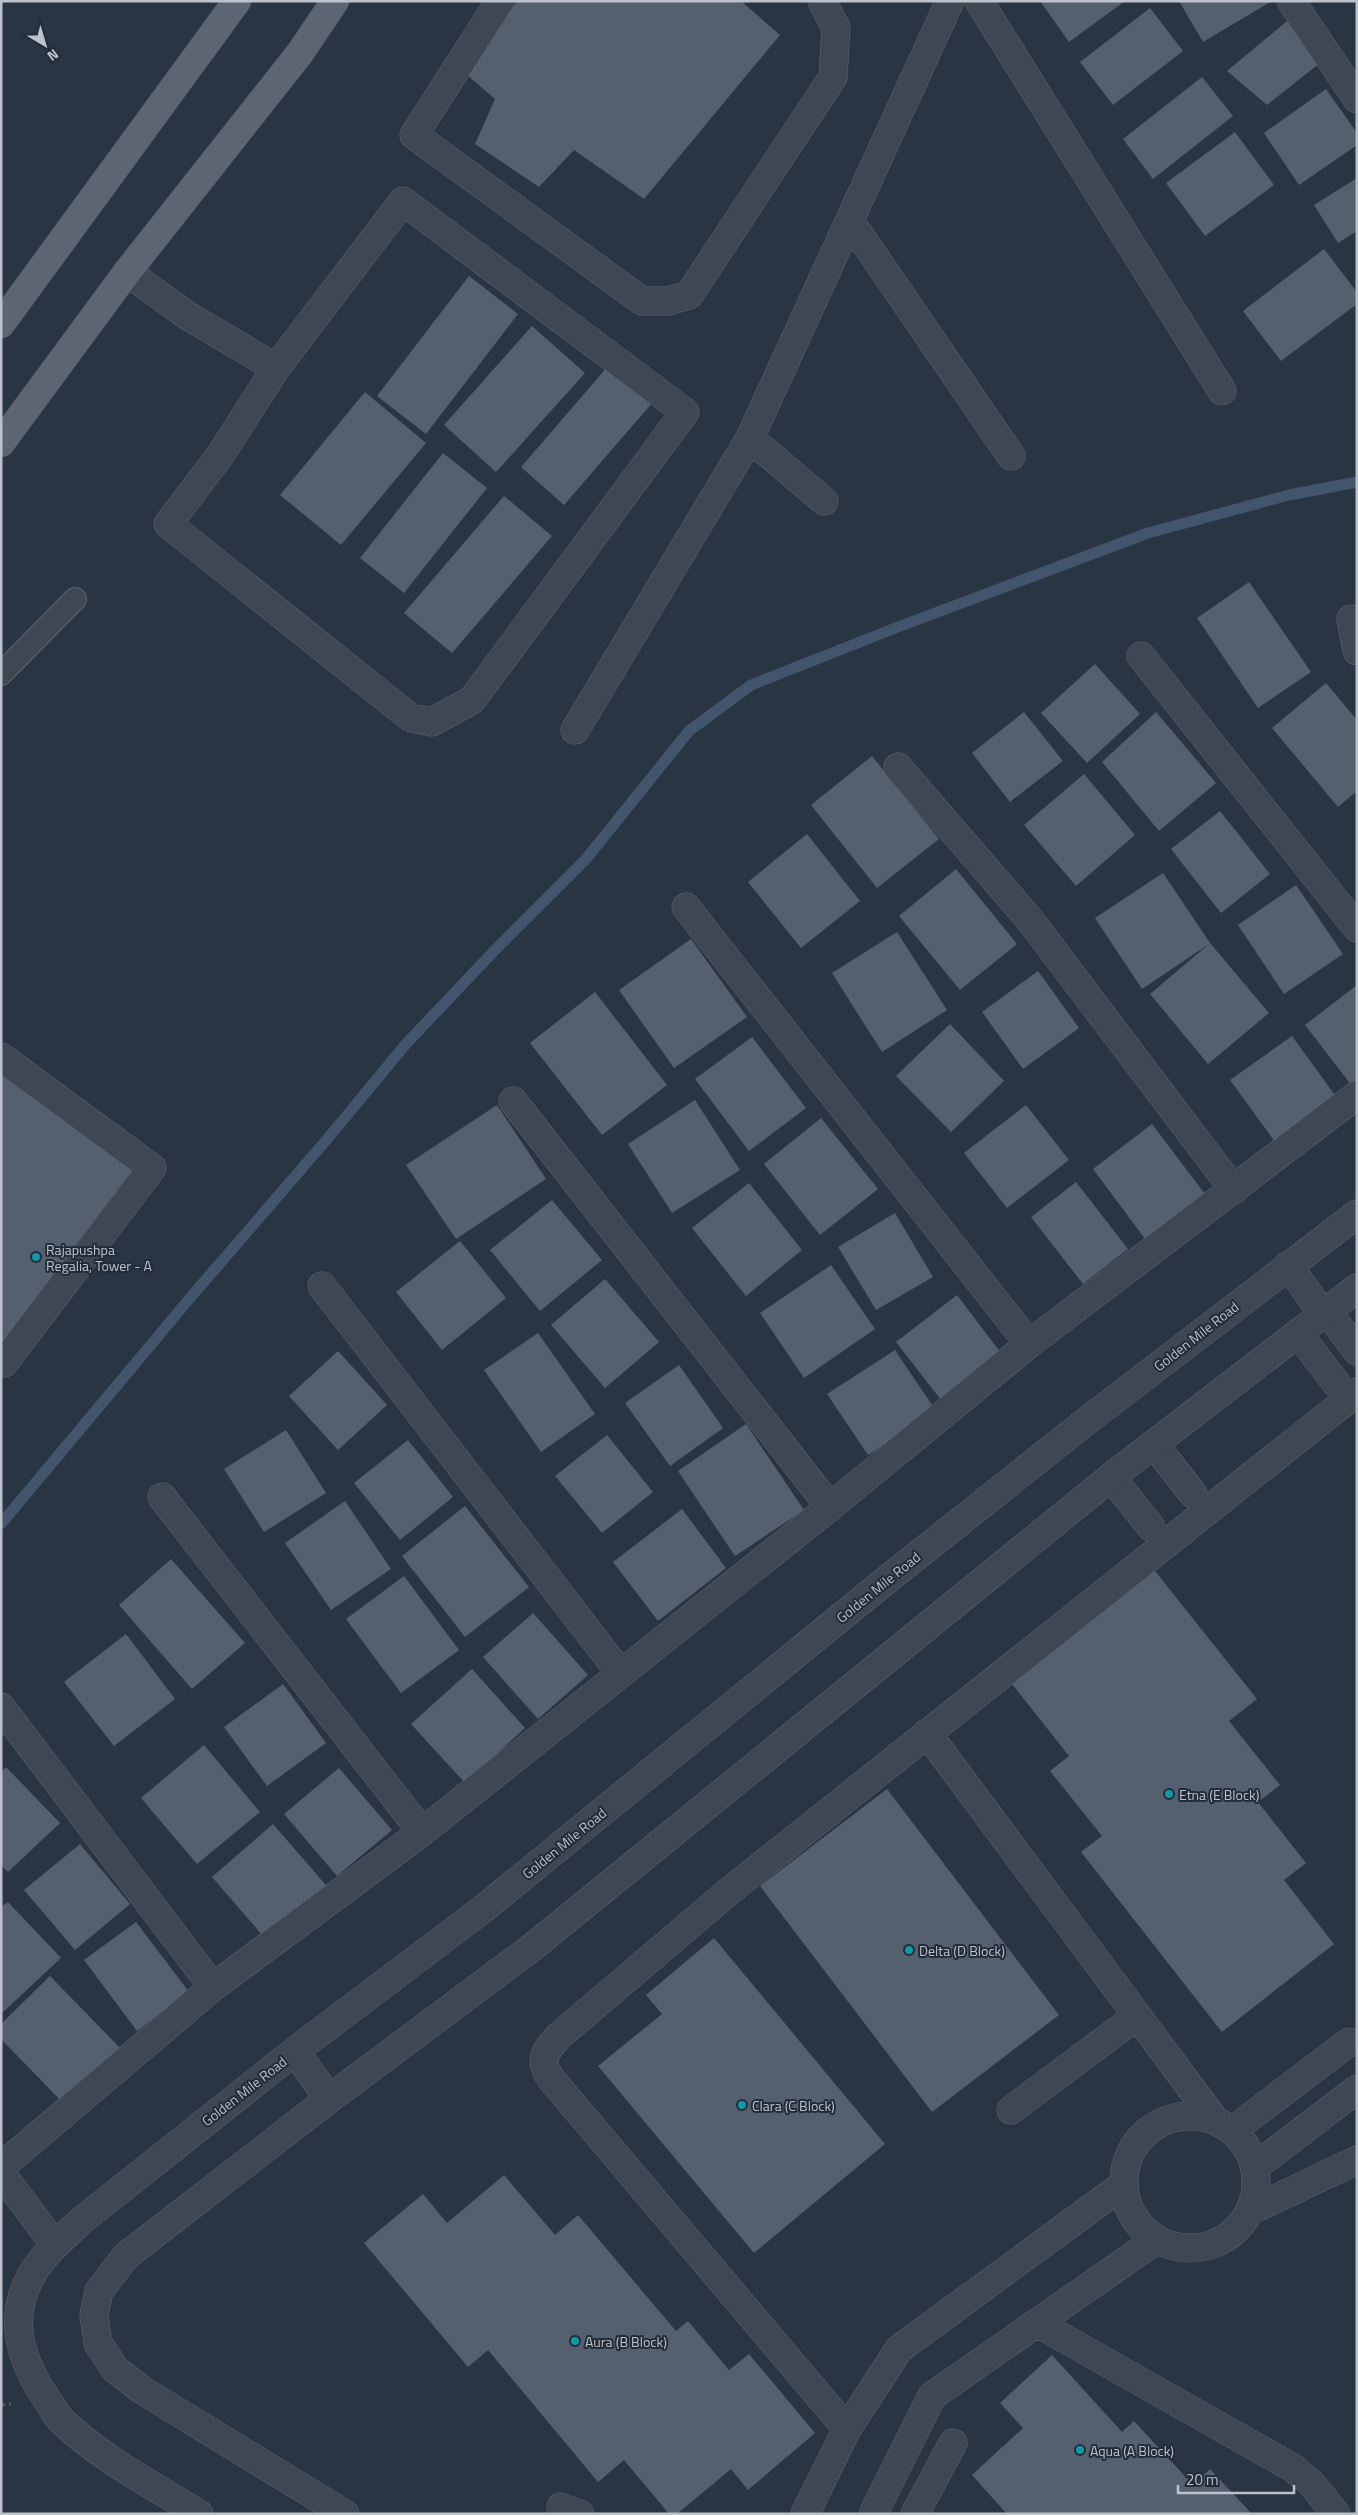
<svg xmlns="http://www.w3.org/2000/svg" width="1358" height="2515" font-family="'Titillium Web',sans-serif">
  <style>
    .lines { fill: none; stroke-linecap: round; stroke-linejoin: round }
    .stream { stroke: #43556c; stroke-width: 11 }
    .building { fill: #55606f }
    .service-casing { stroke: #5c6570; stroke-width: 24 }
    .minor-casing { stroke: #5c6570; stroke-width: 29 }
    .tertiary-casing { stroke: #5c6570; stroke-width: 29 }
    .primary-casing { stroke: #47505c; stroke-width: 29 }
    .path { stroke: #4c6062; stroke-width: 3; stroke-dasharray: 4 4; stroke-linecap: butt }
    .service { stroke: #3e4752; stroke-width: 22 }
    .minor { stroke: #3e4752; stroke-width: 28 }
    .tertiary { stroke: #3e4752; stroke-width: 28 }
    .primary { stroke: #5c6672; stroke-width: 28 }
    .culture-dot { fill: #0f9aa8; stroke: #222c38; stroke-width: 2 }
    .labels { text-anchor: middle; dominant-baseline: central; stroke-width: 4; stroke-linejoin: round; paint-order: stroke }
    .poi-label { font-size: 14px; fill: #bbc2cc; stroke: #222c38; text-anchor: start }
    .street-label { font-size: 14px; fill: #bbc2cc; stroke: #222c38 }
  </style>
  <rect width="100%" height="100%" fill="#2a3543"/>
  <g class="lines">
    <path class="stream" d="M1,1524l189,-226 139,-161 76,-92 90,-95 91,-91 103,-128 62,-46 147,-58 250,-94 141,-38 68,-13"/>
  </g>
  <path class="building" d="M517,1h224l39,34 -136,164 -70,-49 -35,37 -64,-43 20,-45 -29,-25z
    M1040,1h85l-56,41z
    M1179,1h93l-69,41z
    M1150,8l33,43 -70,54 -33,-43z
    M1287,21l33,42 -53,42 -40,-34z
    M1202,77l31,39 -80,63 -30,-40z
    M1326,89l31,44v12l-58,40 -35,-52z
    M1235,132l39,53 -69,51 -39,-53z
    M1357,178v53l-19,12 -24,-38z
    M1324,249l33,43v12l-76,57 -38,-50z
    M469,276l49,38 -92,120 -49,-38z
    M532,326l53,47 -89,99 -52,-47z
    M609,365l44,37 -89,103 -43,-38z
    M365,392l61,51 -85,102 -61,-50z
    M443,453l44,35 -83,105 -44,-35z
    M504,496l48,40 -100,117 -48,-40z
    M1249,582l62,90 -53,36 -61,-90z
    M1095,664l45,50 -53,49 -46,-50z
    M1326,683l31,37v71l-19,16 -66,-79z
    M1024,712l39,49 -53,41 -38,-49z
    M1156,712l60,71 -57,48 -57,-69z
    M872,756l67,83 -62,49 -66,-83z
    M1084,774l51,61 -59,51 -52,-61z
    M1220,811l50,63 -49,39 -50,-64z
    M807,834l53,67 -59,47 -53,-66z
    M956,869l61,75 -57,46 -61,-74z
    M1163,873l47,70 59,70 -61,51 -58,-70 59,-50 -67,45 -47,-71z
    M1296,885l47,69 -59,40 -46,-69z
    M897,932l50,78 -65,42 -50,-79z
    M691,939l56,78 -73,51 -55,-78z
    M1038,971l41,57 -56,41 -41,-57z
    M1357,985v97l-5,4 -47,-61z
    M595,992l72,93 -65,50 -72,-92z
    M950,1024l54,57 -53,51 -55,-56z
    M1292,1036l48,66 -62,44 -48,-66z
    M752,1037l54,71 -57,43 -54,-72z
    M1,1075l133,96 -130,174 -3,-2z
    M695,1100l45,70 -68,43 -44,-69z
    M497,1105l49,74 -90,60 -50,-74z
    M1026,1105l43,55 -62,48 -43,-55z
    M821,1118l57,71 -58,46 -56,-71z
    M1152,1124l56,74 -60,45 -55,-74z
    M1076,1182l52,67 -45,35 -52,-67z
    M749,1183l53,67 -56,46 -54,-68z
    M552,1200l50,60 -62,51 -50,-61z
    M895,1213l38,64 -57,33 -38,-63z
    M460,1241l46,57 -64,52 -46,-58z
    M831,1265l44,64 -71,49 -44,-65z
    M605,1279l54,63 -54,46 -54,-63z
    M957,1295l44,58 -60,47 -45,-58z
    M538,1333l57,81 -54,38 -57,-82z
    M895,1350l41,61 -68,44 -41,-61z
    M338,1351l49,54 -49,45 -49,-54z
    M679,1365l44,63 -53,38 -45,-63z
    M746,1424l58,86 -69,46 -57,-85z
    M286,1430l40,63 -62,39 -40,-63z
    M607,1435l46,57 -51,41 -47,-57z
    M408,1440l45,57 -53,43 -46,-57z
    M345,1501l46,68 -60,41 -46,-67z
    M465,1506l64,81 -64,50 -63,-81z
    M682,1509l44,59 -68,53 -45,-59z
    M171,1559l74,84 -53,46 -73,-84z
    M1151,1566l106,133 -28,22 51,64 -22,17 48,61 -22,17 50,64 -112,88 -141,-180 21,-16 -52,-65 19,-15 -61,-77z
    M404,1576l55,74 -58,43 -55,-74z
    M533,1613l55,62 -50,44 -55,-62z
    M126,1634l49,65 -61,47 -50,-64z
    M472,1669l53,59 -60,55 -54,-59z
    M283,1684l43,59 -59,43 -43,-59z
    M204,1745l56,67 -63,52 -56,-66z
    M6,1767l54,56 -52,49 -7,-7v-93z
    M339,1768l53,62 -55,46 -53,-62z
    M887,1789l172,226 -127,97 -172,-226z
    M273,1824l58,67 -61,53 -58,-67z
    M80,1844l50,60 -55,46 -51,-60z
    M8,1902l53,56 -60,56v-107z
    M136,1922l53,70 -52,39 -53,-71z
    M714,1938l171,206 -131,109 -156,-187 64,-52 -16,-19z
    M50,1976l71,73 -57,55 -63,-65v-15z
    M504,2175l51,60 23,-20 98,116 12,-10 41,49 20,-16 66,79 -67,57 -17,-21 -54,45h-8l-45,-54 -26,22 -110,-132 -20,17 -104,-124 59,-49 24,29z
    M1052,2355l70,77 12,-11 59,64 17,-16 42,45h-245l-35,-39 51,-47 -23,-25z"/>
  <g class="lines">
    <defs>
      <path id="service" d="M1,674l74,-75"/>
      <path id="minor" d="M500,1l-86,134 228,166h26l21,-6 144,-218 3,-49 -14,-27
        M979,1l243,390
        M1291,1l66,98
        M850,221l161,235
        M127,272l61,44 88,52 -55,86 -53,70 243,194 21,4 40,-22 213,-288 -282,-211 -127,167
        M750,438l74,63
        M1351,619l6,32
        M1141,656l216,272
        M575,730l175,-292 200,-437
        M898,767l132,153 204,270
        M686,907l343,437
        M1,1057l151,111 -148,195
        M513,1101l317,406
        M322,1286l299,388
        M1327,1311l30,40
        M1298,1333l38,50
        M1154,1444l39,50
        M1111,1477l40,50
        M162,1497l260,335
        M1,1707l212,280
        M927,1733l287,386
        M1011,2110l126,-94
        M1124 2182a66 66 0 1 1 132 0a66 66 0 1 1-132 0Z
        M1233,2130l116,-88
        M1,2167l212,-180 209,-155 408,-325 199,-163 328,-249
        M1255,2167l102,-78
        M1,2173l54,72
        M1250,2211l107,-51
        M1037,2323l256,145 19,16 24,30
        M847,2429l-295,-349c-14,-19 -8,-28 7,-44l168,-143 630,-501
        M561,2507l19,7
        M805,2514l42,-85 52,-80 224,-164
        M873,2514l59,-118 224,-156
        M915,2514l38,-71"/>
      <path id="tertiary" d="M1288,1265l35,49
        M295,2051l34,48
        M199,2514c-46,-29 -99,-56 -138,-94 -6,-6 -10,-15 -15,-22 -26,-38 -39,-80 -14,-124 12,-20 32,-37 49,-53l214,-170 188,-142 401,-327 200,-159 273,-209
        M345,2514l-203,-124 -27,-21 -17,-26 -4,-28 5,-24 27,-35 203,-157 201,-150 581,-472 246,-189"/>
      <path id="primary" d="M1,324l236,-323
        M1,443l126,-171 173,-219 35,-52"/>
    </defs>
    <use href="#service" class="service-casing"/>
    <use href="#minor" class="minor-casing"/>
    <use href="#tertiary" class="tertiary-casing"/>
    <use href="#primary" class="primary-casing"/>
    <path class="path" d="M1,2405l10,-1"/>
    <use href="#service" class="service"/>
    <use href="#minor" class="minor"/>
    <use href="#tertiary" class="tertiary"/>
    <use href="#primary" class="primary"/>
  </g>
  <g class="culture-dot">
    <circle cx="36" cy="1257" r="5"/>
    <circle cx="1169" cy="1794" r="5"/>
    <circle cx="909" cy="1950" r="5"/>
    <circle cx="742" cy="2105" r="5"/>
    <circle cx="575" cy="2341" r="5"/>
    <circle cx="1080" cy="2450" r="5"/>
  </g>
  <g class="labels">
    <g class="poi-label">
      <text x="46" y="1249">Rajapushpa<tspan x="46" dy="16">Regalia, Tower - A</tspan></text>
      <text x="1179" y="1794">Etna (E Block)</text>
      <text x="919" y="1950">Delta (D Block)</text>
      <text x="752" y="2105">Clara (C Block)</text>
      <text x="585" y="2341">Aura (B Block)</text>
      <text x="1090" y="2450">Aqua (A Block)</text>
    </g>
    <g class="street-label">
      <text transform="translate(1196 1336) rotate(-38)">Golden Mile Road</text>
      <text transform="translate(878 1587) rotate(-39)">Golden Mile Road</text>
      <text transform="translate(564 1843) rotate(-39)">Golden Mile Road</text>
      <text transform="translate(244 2091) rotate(-38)">Golden Mile Road</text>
    </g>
  </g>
  <rect width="1358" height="2515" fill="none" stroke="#bbc2cc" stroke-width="5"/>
  <g transform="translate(45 45) rotate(142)" stroke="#222c38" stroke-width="4" paint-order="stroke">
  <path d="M0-4L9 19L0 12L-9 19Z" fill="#bbc2cc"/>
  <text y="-8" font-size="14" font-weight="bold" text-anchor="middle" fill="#bbc2cc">N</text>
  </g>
  <path d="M1178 2485v8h116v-8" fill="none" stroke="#bbc2cc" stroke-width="2.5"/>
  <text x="1186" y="2485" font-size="15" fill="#bbc2cc" stroke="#222c38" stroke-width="4" paint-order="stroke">20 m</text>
</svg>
